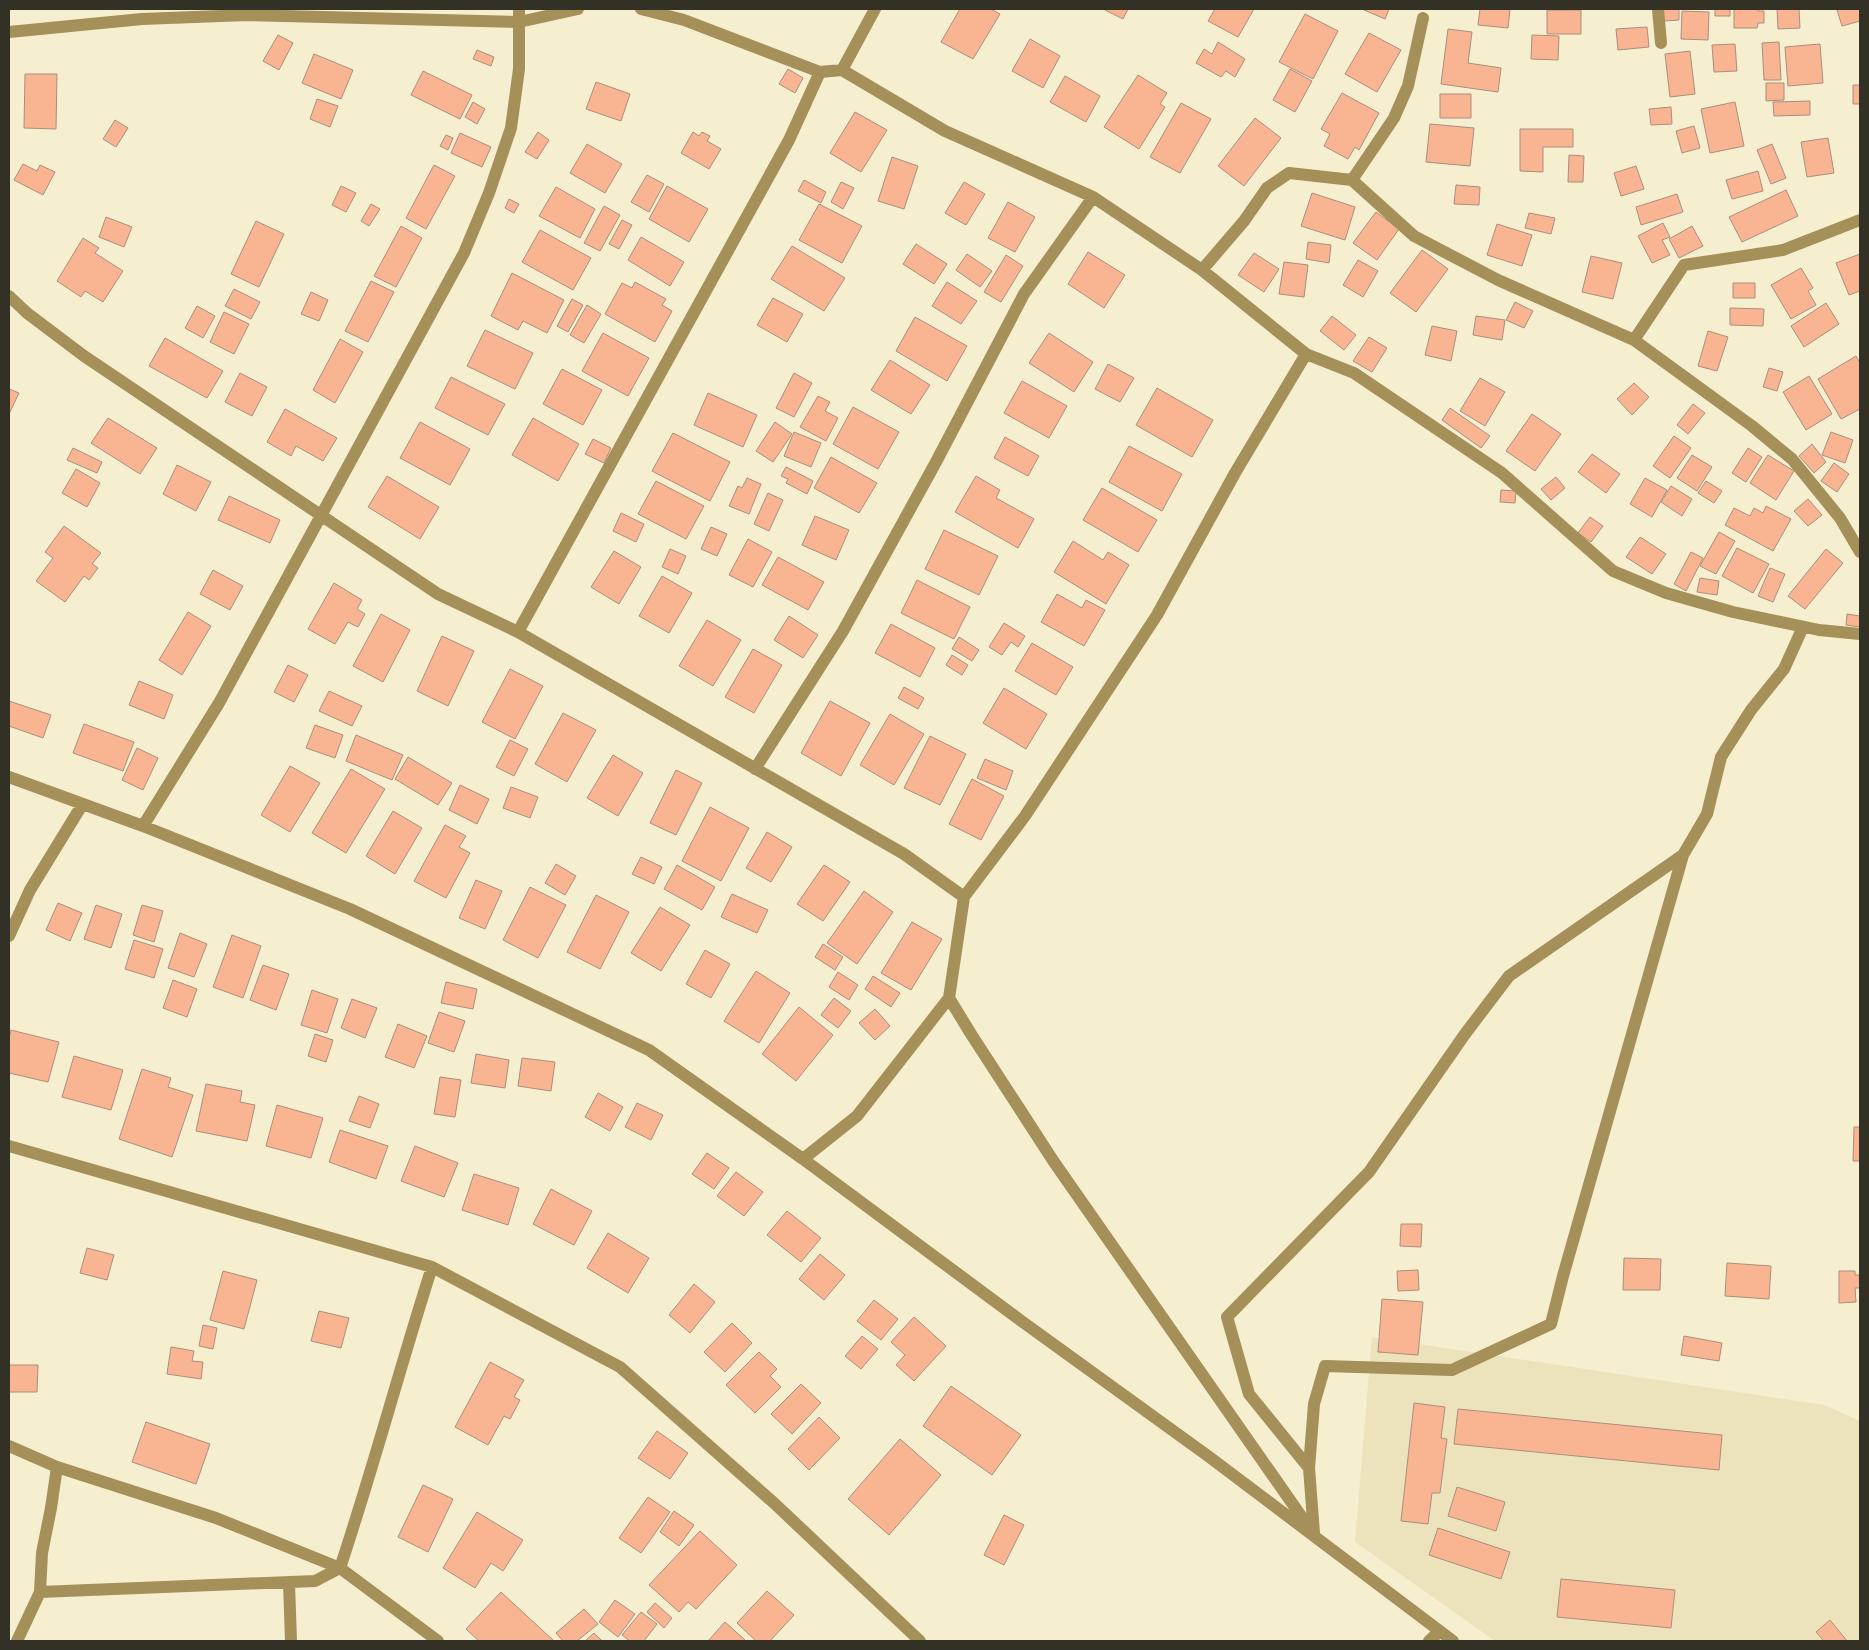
<svg xmlns="http://www.w3.org/2000/svg" width="1869" height="1650" font-family="'Noto Serif',serif">
  <style>
    .built { fill: #ece3bc }
    .building { fill: #f9b592; stroke: #ab8e7f }
    .lines { fill: none; stroke-linecap: round; stroke-linejoin: round }
    .minor { stroke: #a49058; stroke-width: 12 }
  </style>
  <rect width="100%" height="100%" fill="#f5eecf"/>
  <path class="built" d="M1372,1337l452,68 36,16v220h-365l-140,-99z"/>
  <path class="building" d="M960,9h31l9,5 -27,45 -32,-17z
    M1103,9h25l-5,10z
    M1215,9h39l-16,28 -30,-16z
    M1362,9h27l-4,10z
    M1480,9h30l-2,19 -30,-3z
    M1663,9h16v11l-15,1z
    M1715,9h15v7h-15z
    M1734,9h24v2h6v12h-6l-1,5h-23z
    M1777,9h22l1,19 -22,1z
    M1840,9h20v12l-18,5 -5,-16z
    M1547,10h34v24h-34z
    M1682,11l27,1 -1,28 -27,-1z
    M1305,14l33,17 -25,48 -34,-17z
    M1647,27l2,20 -31,3 -2,-21z
    M1448,29l24,3 -4,31 33,5 -3,24 -57,-8z
    M1369,33l32,17 -24,42 -32,-18z
    M278,35l15,8 -14,27 -16,-9z
    M1532,35l27,1 -1,24 -27,-1z
    M1030,39l30,17 -17,32 -31,-17z
    M1218,42l27,17 -10,18 -9,-6 -5,6 -25,-14 8,-14 8,5z
    M1779,42l2,38h-17l-2,-37z
    M1735,44l2,27 -23,1 -2,-27z
    M1820,44l3,39 -35,3 -3,-39z
    M477,50l17,7 -3,9 -18,-7z
    M1690,51l5,43 -25,3 -5,-43z
    M314,54l39,16 -12,29 -39,-16z
    M788,69l15,9 -8,15 -16,-9z
    M1290,69l22,12 -17,31 -22,-12z
    M423,71l49,24 -12,24 -49,-24z
    M25,74h32l-1,55 -32,-1z
    M1138,75l29,18 -7,11 5,3 -26,42 -35,-22z
    M1065,76l35,20 -14,26 -36,-20z
    M596,82l34,12 -9,27 -35,-12z
    M1766,83h18v17l-18,1z
    M1853,85h7v19h-7z
    M1342,93l37,20 -20,37 -4,-3 -7,12 -24,-13 6,-12 -9,-5z
    M1440,94h31v24h-31z
    M317,99l21,7 -8,21 -20,-8z
    M1810,101v14l-36,1 -1,-14z
    M473,102l12,7 -8,15 -12,-7z
    M1735,102l9,44 -34,7 -9,-44z
    M1181,103l30,16 -31,54 -30,-16z
    M1671,107l1,17 -21,1 -2,-16z
    M855,112l32,18 -26,42 -31,-19z
    M1255,118l26,20 -37,48 -26,-20z
    M115,120l13,8 -12,19 -13,-8z
    M1430,124l44,4 -4,38 -44,-4z
    M1694,126l6,22 -18,5 -6,-22z
    M1520,129h53v18h-30v25l-23,-1z
    M538,132l11,8 -12,19 -12,-7z
    M693,132l6,4 3,-4 8,4 -3,5 14,8 -12,20 -28,-16z
    M460,133l31,14 -9,20 -31,-14z
    M446,135l7,3 -5,12 -8,-4z
    M1828,138l6,35 -27,4 -6,-35z
    M587,144l35,20 -17,29 -35,-20z
    M1772,144l14,34 -15,6 -14,-34z
    M1569,155l15,1 -1,26h-15z
    M892,157l26,9 -14,43 -26,-8z
    M23,164l14,7 3,-6 15,7 -12,23 -29,-15z
    M434,165l21,11 -29,53 -20,-11z
    M1636,166l8,23 -23,7 -7,-23z
    M1758,171l5,20 -31,8 -6,-19z
    M647,175l17,9 -15,28 -18,-10z
    M804,180l22,12 -5,11 -23,-12z
    M841,182l13,6 -11,21 -12,-7z
    M964,182l21,12 -19,31 -21,-12z
    M1456,185l24,2 -1,18 -25,-1z
    M341,186l15,7 -10,19 -14,-7z
    M667,186l41,23 -19,33 -40,-23z
    M556,187l39,22 -15,29 -41,-22z
    M1786,190l12,26 -56,26 -13,-25z
    M1312,193l43,14 -10,33 -44,-14z
    M1677,194l6,18 -42,13 -5,-18z
    M509,199l10,5 -5,9 -9,-5z
    M1008,202l27,15 -20,35 -27,-14z
    M371,204l9,5 -11,17 -8,-5z
    M819,204l43,22 -20,37 -43,-23z
    M604,206l16,9 -20,36 -16,-8z
    M1376,212l23,17 -22,31 -24,-17z
    M1529,213l26,5 -4,16 -26,-6z
    M106,217l26,10 -8,20 -25,-10z
    M622,220l10,5 -13,24 -10,-5z
    M256,221l28,13 -25,53 -28,-13z
    M1663,223l7,14 -8,3 8,15 -18,8 -14,-27z
    M1497,224l35,11 -10,31 -35,-11z
    M401,226l21,12 -26,49 -22,-11z
    M1692,226l11,20 -24,12 -10,-19z
    M540,230l51,28 -18,32 -51,-28z
    M641,237l43,25 -14,24 -42,-26z
    M83,238l16,10 -4,5 28,18 -20,31 -18,-11 -4,6 -24,-16z
    M1308,242l23,3 -2,18 -23,-4z
    M916,244l31,20 -13,20 -31,-20z
    M792,246l53,32 -21,33 -53,-32z
    M1422,250l26,19 -32,43 -26,-19z
    M1088,252l37,23 -21,33 -36,-24z
    M1254,253l25,16 -15,23 -26,-17z
    M967,254l25,17 -12,16 -24,-17z
    M1860,254v37l-11,4 -13,-32z
    M1006,255l17,11 -22,36 -17,-10z
    M1591,256l31,7 -9,36 -31,-7z
    M1358,260l20,11 -15,26 -20,-12z
    M1284,262l24,3 -4,32 -25,-3z
    M1801,268l12,20 -5,3 8,14 -25,14 -20,-34z
    M512,273l52,27 -17,33 -24,-12 -5,9 -27,-14z
    M371,281l23,11 -26,50 -23,-11z
    M635,282l31,17 -4,6 10,6 -17,31 -50,-28 17,-31 10,5z
    M947,282l30,19 -16,23 -29,-18z
    M1733,283h22v15h-22z
    M234,289l26,13 -9,17 -26,-13z
    M311,292l17,8 -9,21 -18,-7z
    M773,298l30,16 -16,28 -30,-17z
    M572,299l11,6 -15,27 -11,-6z
    M1515,302l18,9 -9,17 -18,-8z
    M1826,303l13,21 -35,23 -13,-21z
    M587,305l14,9 -17,29 -14,-8z
    M197,306l18,10 -12,22 -18,-10z
    M1730,308l34,1 -1,17 -33,-1z
    M224,312l25,12 -15,30 -24,-12z
    M1332,316l24,19 -12,15 -24,-19z
    M1476,316l29,4 -3,20 -29,-5z
    M915,317l52,29 -20,35 -51,-30z
    M1432,326l25,5 -6,30 -26,-6z
    M485,330l48,23 -18,36 -48,-23z
    M1708,331l20,6 -11,34 -19,-5z
    M603,333l46,25 -21,38 -46,-25z
    M1049,333l44,29 -19,30 -45,-29z
    M1369,337l18,11 -15,24 -19,-11z
    M165,338l58,33 -16,27 -58,-32z
    M340,339l23,13 -28,51 -22,-13z
    M1856,356l4,7v46l-19,10 -23,-40z
    M890,360l40,25 -19,29 -40,-24z
    M1108,364l26,14 -14,24 -25,-13z
    M1769,368l14,4 -6,19 -14,-4z
    M562,369l40,21 -19,35 -40,-21z
    M240,373l27,14 -15,29 -27,-14z
    M794,373l18,10 -18,34 -18,-9z
    M1809,376l23,38 -26,16 -23,-38z
    M451,377l54,27 -17,31 -53,-27z
    M1480,378l25,14 -20,34 -25,-15z
    M1022,381l45,25 -18,32 -45,-25z
    M1634,383l15,14 -17,18 -15,-16z
    M1157,388l56,32 -21,37 -56,-32z
    M9,389l10,4 -10,21z
    M708,393l49,22 -14,32 -49,-22z
    M818,396l12,6 -5,9 13,7 -12,23 -26,-14z
    M1693,404l12,9 -17,21 -11,-9z
    M853,407l46,25 -21,37 -45,-25z
    M1450,408l40,28 -9,12 -39,-28z
    M285,409l52,29 -14,23 -27,-15 -5,10 -24,-14z
    M1532,414l29,20 -26,37 -29,-20z
    M108,418l49,30 -17,26 -49,-31z
    M533,418l46,26 -21,37 -46,-26z
    M420,422l50,27 -20,36 -50,-27z
    M775,422l17,12 -19,28 -17,-11z
    M794,432l27,11 -10,24 -27,-11z
    M1831,432l22,8 -8,23 -23,-8z
    M673,433l57,29 -20,39 -58,-30z
    M1674,436l17,12 -21,30 -17,-12z
    M1005,437l34,19 -11,20 -34,-18z
    M593,439l18,9 -7,15 -19,-9z
    M1812,444l14,18 -12,11 -15,-17z
    M1129,446l53,28 -20,37 -53,-29z
    M73,448l29,14 -5,11 -30,-13z
    M1748,448l14,9 -16,25 -14,-9z
    M1592,454l28,20 -14,19 -28,-21z
    M1692,455l20,12 -15,24 -20,-13z
    M1768,455l26,16 -18,29 -26,-17z
    M831,457l46,26 -18,30 -45,-25z
    M1834,463l15,11 -12,18 -16,-11z
    M177,465l34,17 -15,29 -33,-17z
    M786,467l27,14 -6,13 -21,-11 2,-4 -7,-3z
    M76,469l24,14 -13,24 -25,-14z
    M387,476l52,31 -19,32 -52,-32z
    M976,476l24,14 -4,8 38,21 -16,29 -63,-36z
    M1556,477l9,11 -14,12 -10,-11z
    M747,478l14,6 -12,30 -20,-8 9,-20 4,2z
    M1645,478l22,12 -15,27 -22,-13z
    M656,481l48,25 -18,33 -48,-25z
    M1706,481l16,10 -8,12 -16,-10z
    M1671,486l21,13 -10,17 -21,-14z
    M1102,488l55,32 -19,32 -55,-32z
    M1501,490l15,1 -1,12 -15,-1z
    M768,493l15,7 -14,31 -15,-7z
    M229,496l51,24 -10,23 -52,-23z
    M1808,499l14,16 -14,11 -14,-15z
    M1766,506l25,13 -18,32 -48,-26 9,-17 16,8 4,-8 9,5z
    M621,513l23,11 -8,18 -23,-11z
    M815,516l34,14 -13,30 -34,-15z
    M1590,517l13,9 -12,16 -13,-9z
    M64,526l37,27 -9,11 6,4 -9,12 -5,-4 -19,26 -29,-21 17,-23 -8,-6z
    M711,527l16,7 -10,22 -16,-7z
    M944,530l54,26 -19,39 -54,-26z
    M1719,532l16,9 -19,33 -16,-8z
    M1640,537l26,17 -14,20 -26,-17z
    M748,539l24,13 -19,35 -24,-12z
    M1073,541l30,19 5,-8 21,13 -23,39 -52,-32z
    M1737,548l32,16 -16,29 -31,-17z
    M670,549l16,7 -8,18 -16,-7z
    M1826,549l17,14 -38,46 -17,-13z
    M614,551l27,16 -22,37 -28,-17z
    M1691,552l12,6 -17,33 -12,-7z
    M778,557l46,25 -16,28 -46,-25z
    M1770,568l15,6 -12,28 -15,-6z
    M213,570l30,16 -13,24 -30,-16z
    M662,576l30,17 -23,40 -30,-17z
    M1700,578l19,3 -2,14 -20,-3z
    M917,580l53,27 -16,32 -53,-26z
    M334,583l28,17 -5,9 8,5 -7,13 -10,-5 -13,22 -27,-15z
    M1057,594l25,14 4,-8 19,10 -21,36 -43,-24z
    M188,612l23,14 -29,49 -23,-15z
    M381,614l29,16 -27,52 -30,-16z
    M1847,614l13,2v11l-14,-2z
    M789,616l29,19 -15,23 -29,-18z
    M707,620l34,20 -28,46 -34,-20z
    M1004,623l21,13 -7,11 -7,-5 -9,13 -13,-8z
    M891,624l44,24 -15,29 -45,-24z
    M442,636l32,15 -26,55 -31,-15z
    M959,637l20,13 -7,11 -20,-12z
    M1032,643l41,24 -17,28 -41,-24z
    M753,649l29,16 -28,48 -29,-16z
    M952,655l16,10 -6,10 -16,-10z
    M288,665l20,10 -14,27 -20,-10z
    M510,669l33,17 -28,53 -33,-17z
    M139,681l34,14 -9,24 -35,-14z
    M904,687l20,11 -6,11 -20,-11z
    M1004,688l43,26 -21,35 -43,-26z
    M329,691l33,15 -10,20 -33,-15z
    M9,701l42,14 -8,23 -34,-12z
    M830,701l40,22 -29,53 -40,-23z
    M563,713l33,17 -29,52 -32,-18z
    M890,714l34,20 -30,51 -34,-20z
    M84,724l50,18 -11,29 -50,-18z
    M315,725l28,10 -8,23 -29,-10z
    M356,735l47,20 -11,25 -46,-19z
    M930,736l36,18 -26,51 -36,-17z
    M510,740l18,9 -14,27 -18,-9z
    M137,748l21,10 -15,32 -21,-10z
    M613,755l30,18 -25,43 -31,-18z
    M408,757l44,26 -14,22 -43,-26z
    M985,759l28,12 -7,19 -29,-12z
    M290,766l30,17 -30,49 -29,-17z
    M351,769l34,20 -39,64 -34,-20z
    M676,770l26,13 -26,52 -26,-12z
    M972,779l32,17 -23,44 -32,-16z
    M460,785l29,14 -12,25 -28,-14z
    M511,787l27,10 -8,21 -27,-10z
    M710,807l39,21 -28,53 -39,-20z
    M393,811l29,17 -27,46 -29,-18z
    M445,825l21,11 -7,11 11,6 -24,45 -32,-17z
    M767,832l25,15 -21,35 -25,-14z
    M641,857l21,10 -8,17 -22,-10z
    M556,864l20,12 -11,19 -20,-12z
    M677,865l38,22 -13,23 -38,-21z
    M824,865l26,17 -27,39 -26,-17z
    M476,880l26,11 -17,38 -26,-11z
    M530,887l36,18 -28,53 -35,-18z
    M864,891l29,21 -36,52 -30,-21z
    M732,894l36,16 -11,23 -36,-16z
    M596,895l33,17 -29,57 -33,-17z
    M58,903l24,10 -12,28 -24,-11z
    M96,905l26,9 -11,34 -27,-9z
    M142,905l21,6 -9,31 -21,-7z
    M660,907l30,18 -29,46 -30,-18z
    M912,922l30,17 -31,51 -30,-17z
    M180,933l27,11 -13,33 -26,-9z
    M232,935l29,11 -18,52 -30,-11z
    M134,940l29,9 -9,29 -29,-9z
    M823,944l20,13 -8,13 -20,-13z
    M705,950l25,14 -19,34 -25,-14z
    M263,965l26,9 -13,36 -26,-10z
    M756,971l34,22 -31,50 -35,-22z
    M838,972l20,13 -9,15 -20,-13z
    M873,976l27,17 -9,14 -26,-18z
    M173,980l24,9 -10,28 -24,-9z
    M446,982l31,7 -4,20 -32,-6z
    M312,990l26,9 -11,34 -26,-8z
    M834,998l17,13 -13,17 -17,-13z
    M352,999l25,9 -12,30 -24,-10z
    M799,1007l34,28 -37,46 -34,-27z
    M875,1009l15,17 -15,14 -16,-17z
    M439,1012l26,9 -11,31 -26,-9z
    M398,1024l29,12 -13,32 -29,-11z
    M11,1030l48,12 -11,40 -39,-9v-35z
    M315,1034l18,6 -7,22 -18,-6z
    M476,1054l33,6 -4,28 -34,-5z
    M74,1056l49,14 -12,40 -49,-13z
    M522,1058l33,4 -4,29 -33,-5z
    M142,1069l29,9 -3,9 25,8 -21,62 -53,-18z
    M440,1077l21,3 -6,37 -21,-3z
    M206,1084l36,7 -2,11 15,3 -8,36 -51,-10z
    M598,1093l25,14 -13,24 -25,-14z
    M359,1096l20,8 -9,24 -21,-7z
    M637,1103l26,12 -12,25 -26,-13z
    M277,1105l46,13 -12,40 -45,-12z
    M1854,1127h6v34h-7z
    M340,1130l48,16 -12,33 -47,-17z
    M415,1146l43,17 -14,34 -43,-16z
    M707,1153l22,15 -15,21 -22,-15z
    M736,1172l27,20 -19,24 -27,-20z
    M474,1174l45,14 -11,37 -46,-15z
    M551,1189l41,22 -18,34 -41,-21z
    M787,1211l34,27 -20,24 -34,-27z
    M1401,1224h21l-1,23 -21,-1z
    M608,1233l41,25 -21,35 -41,-25z
    M87,1248l27,7 -7,25 -27,-7z
    M820,1254l25,21 -21,25 -25,-21z
    M1624,1258l37,1 -1,31h-37z
    M1727,1263l44,3 -2,33 -44,-3z
    M1418,1270l1,20 -21,1 -1,-20z
    M223,1271l34,9 -13,49 -34,-9z
    M1839,1271h16v4h5v13h-5l1,14 -17,1z
    M694,1284l21,18 -25,31 -21,-18z
    M1382,1299l41,3 -5,53 -40,-3z
    M874,1300l24,19 -17,21 -24,-19z
    M319,1311l30,7 -8,30 -30,-7z
    M914,1317l32,29 -32,35 -18,-16 9,-10 -14,-13z
    M732,1323l20,20 -27,29 -21,-20z
    M203,1325l14,3 -4,21 -14,-3z
    M862,1336l16,13 -17,20 -16,-13z
    M1684,1336l38,7 -3,18 -38,-6z
    M171,1347l23,4 -2,10 11,1 -2,17 -34,-5z
    M759,1352l18,17 -7,7 11,11 -26,26 -29,-28z
    M490,1362l34,18 -10,17 6,3 -10,19 -6,-3 -16,29 -33,-18z
    M9,1365h29l-1,27h-28z
    M801,1384l20,19 -29,31 -21,-20z
    M951,1386l70,49 -29,40 -69,-49z
    M1414,1403l31,4 -4,31 6,1 -7,54h-8l-4,31 -27,-3z
    M1458,1409l264,26 -3,35 -265,-26z
    M819,1417l21,21 -31,32 -21,-21z
    M146,1422l64,22 -14,40 -64,-22z
    M657,1431l31,22 -18,26 -32,-21z
    M900,1439l41,36 -52,60 -41,-36z
    M423,1485l30,14 -25,53 -30,-15z
    M1457,1487l48,15 -9,29 -48,-15z
    M648,1497l22,15 -29,41 -22,-15z
    M674,1511l20,14 -15,21 -19,-14z
    M477,1512l46,28 -20,31 -12,-8 -16,25 -32,-20z
    M1004,1515l20,10 -20,40 -20,-10z
    M1438,1528l72,24 -9,27 -72,-24z
    M700,1531l37,34 -41,44 -8,-7 -9,10 -30,-27z
    M1561,1579l114,11 -4,38 -114,-11z
    M767,1591l27,24 -24,26h-14l-19,-18z
    M501,1592l53,49h-75l-13,-12z
    M615,1600l20,14 -17,23 -19,-15z
    M655,1603l17,15 -8,10 -17,-16z
    M584,1609l14,15 -21,17h-14l-7,-8z
    M641,1612l16,12 -13,17h-14l-8,-6z
    M1830,1620l17,21h-23l-8,-9z
    M725,1622l20,18 -1,1h-36z
    M594,1633l8,8h-17z"/>
  <g class="lines">
    <path class="minor" d="M641,9l43,11 136,52 22,-2 103,61 148,66 109,73 104,84 48,19 148,100 111,98 53,22 67,19 86,18 41,4
      M1658,9l3,34
      M9,32l133,-13 105,-4 272,7 59,-13
      M842,70l33,-61
      M1352,180l42,-62 14,-32 15,-68
      M1202,270l42,-49 23,-33 22,-15 63,7 62,56 84,44 136,60 118,86 40,33 48,59 20,34
      M9,296l18,17 57,43 354,238 80,38 386,222 60,43
      M1634,340l50,-75 99,-15 77,-30
      M1306,354l-71,119 -78,142 -132,201 -61,81 -15,101 22,36 83,128 254,364
      M518,632l271,-492 31,-68
      M755,769l88,-138 93,-169 88,-168 69,-97
      M9,777l134,49 207,83 299,141 154,109 217,161 188,136 245,185
      M143,826l76,-123 245,-450 25,-60 22,-65 8,-59v-60
      M9,936l21,-46 52,-85
      M9,1146l423,121 188,100 154,136 146,138
      M803,1159l54,-43 92,-118
      M9,1446l48,21
      M1309,1468l5,-64 11,-38 127,4 99,-46 12,-48 120,-421
      M1314,1533l-5,-65 -60,-74 -22,-77 142,-145 96,-138 44,-58 174,-121 24,-41 14,-57 30,-47 33,-41 19,-42
      M289,1583l2,58
      M40,1592l275,-11 25,-13c33,-99 60,-201 92,-301
      M17,1641l23,-49 2,-39 9,-45 6,-41 159,51 124,50 98,73
      M1429,1641l11,-10"/>
  </g>
  <rect width="1869" height="1650" fill="none" stroke="#333125" stroke-width="20"/>
</svg>
